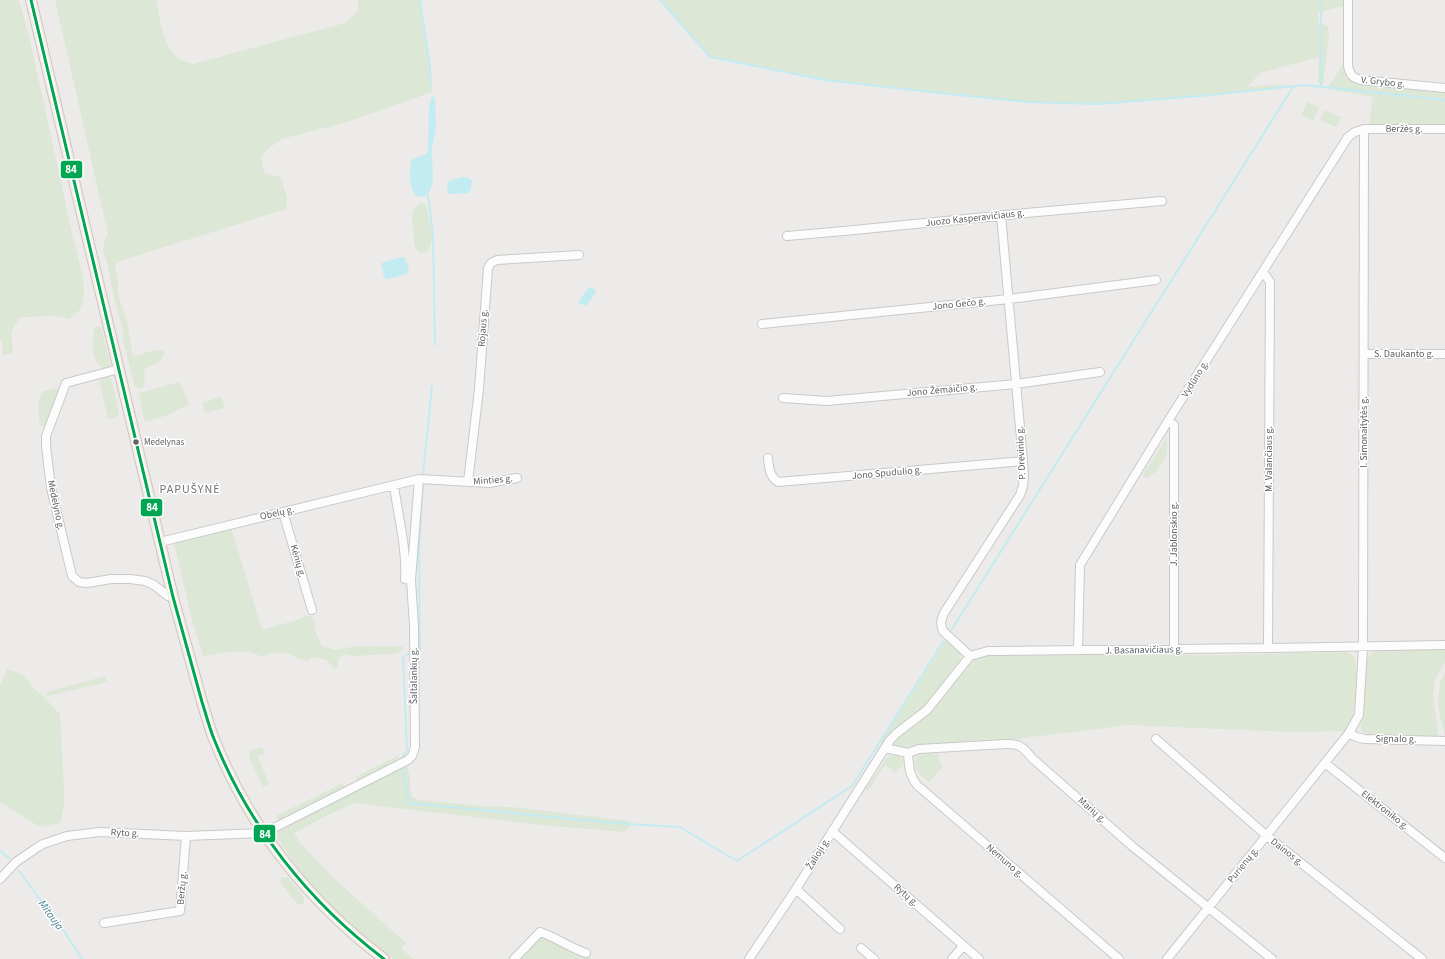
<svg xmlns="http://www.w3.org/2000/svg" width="1445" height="959" font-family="'Source Sans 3',sans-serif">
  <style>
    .green { fill: #dce7d6 }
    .water { fill: #c2ebf2 }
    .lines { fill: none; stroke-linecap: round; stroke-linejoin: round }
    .stream { stroke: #c2ebf2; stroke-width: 2 }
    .minor-casing { stroke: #cac9c8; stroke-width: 10 }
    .major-casing { stroke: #d2c4ba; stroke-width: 12 }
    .minor { stroke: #fcfcfc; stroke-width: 8 }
    .major { stroke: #f2eeea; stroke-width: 10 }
    .bus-1-casing { stroke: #fff; stroke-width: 6 }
    .bus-1 { stroke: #00a651; stroke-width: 3 }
    .bus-dot { fill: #5e6365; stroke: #fff; stroke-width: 1.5 }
    .labels { text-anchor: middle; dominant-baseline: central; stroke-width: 3; stroke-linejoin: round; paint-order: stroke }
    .bus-label { font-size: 9px; fill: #5e6365; stroke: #fff; text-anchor: start }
    .street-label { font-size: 10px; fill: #5e6365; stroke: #fff }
    .water-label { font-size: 11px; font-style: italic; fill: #437c8e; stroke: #fff }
    .quarter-label { font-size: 12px; letter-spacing: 1px; fill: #6f7577; stroke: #fff }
    .line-badge { stroke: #fff; stroke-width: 1.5 }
    .badge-label { font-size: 11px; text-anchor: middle; font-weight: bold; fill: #fff }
  </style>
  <rect width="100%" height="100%" fill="#edebe9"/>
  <path class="green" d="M0,0h19l11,40 42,193 11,44 1,16 -3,16 -12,10 -14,-3 -34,1c-12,14 -10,19 -8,35l-10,4 -1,-14 -2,-3z
    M55,0h101c6,25 7,59 37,64l152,-41 13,-12v-11h62l10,67 2,25 -85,30 -65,17 -13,9 -8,9 3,16 17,4 6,21 -1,11 -166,52 -4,3 -1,3 3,13v14l9,27 6,36c10,-2 22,-11 32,-5 -6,14 -11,11 -21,18l1,11 -2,4 1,3 -5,1 -4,-2 -12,-47v-8l-10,-39 -7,-34 -3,-7 1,-11 4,-7z
    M660,0h683l1,6 -26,6 1,11 9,3 1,11 -6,46h-5l1,-26 -59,16 -13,14 35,-3 -1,5 -184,15 -70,-2 -87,-9 -115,-13 -115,-23z
    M1344,63c4,14 4,17 18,21l83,7v35l-76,-2 4,-27 -46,-8z
    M1307,102l12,5 -6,14 -12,-6z
    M1324,110l17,7 -5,10 -16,-7z
    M421,203l5,3c3,14 11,34 1,46l-7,1 -4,-4 -2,-6 -2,-27 2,-7z
    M94,327h7l10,40 -6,2c-16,-7 -12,-28 -11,-42z
    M108,377l3,1 8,37 -6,4h-5l-9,-38 1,-2z
    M179,382l11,22 -22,11 -23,7 -6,-25 1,-4z
    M56,388l4,3 -14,36 -6,-2c-2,-12 -4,-25 3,-34z
    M221,396l4,12 -20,5 -3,-10z
    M1167,437v17l-10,17 -10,7 -5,-2z
    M230,524l32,106 35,-10 11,-5 6,4 2,14 6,13 14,4 21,-4h43l3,1v4l-11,3 -39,2 -9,-2 -6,5 -1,9 -3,1 -7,-9 -15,-3 -5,4 -11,-3 -4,-4 -21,-1 -11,4c-9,-11 -43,-2 -57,-1l-11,-36 -19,-81z
    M946,640l14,13 1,10 -23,29 -18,20 -36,32 -4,-1z
    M1384,649l61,1v12l-10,18 -2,16 5,36 -1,4 -5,1 -65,-2 -6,-5 5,-68c3,-10 9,-12 18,-13z
    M1346,652c3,1 6,2 8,5 5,7 2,50 -1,58 -2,7 -5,11 -9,16l-52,1 -163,-7 -113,14 -118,8 -4,-1 -1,-2 1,-4 34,-26 16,-18 16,-22 11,-12 8,-5 8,-2 22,-1 214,1z
    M7,669l17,6 9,13 9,7 18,19 4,77v14l-4,18 -20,4 -40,-25v-117z
    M1445,672v64l-7,-29 2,-24z
    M106,676l1,6 -55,13 -5,1 -1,-3 7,-3z
    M262,747l3,6 -7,3 11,28 -6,3 -14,-30 2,-7z
    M924,754h15v7l4,6 -14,15c-9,-7 -20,-15 -11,-27z
    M399,755l-1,5 -41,21 -2,-4z
    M890,755l9,1 4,4 1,4 -9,9 -10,-8 -17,26 -3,-1 21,-31z
    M406,763c6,15 3,21 6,34l7,3 62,6 31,1 118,14v5l-6,6 -83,-7 -187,-22 -28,13 -32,17 7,11 37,38 68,61 -5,6 13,10h-21l-46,-37 -42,-44 -29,-41 1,-3 5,-6z
    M343,783l2,5 -66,33 -3,-5z
    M284,877h4l16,21v5l-5,2 -7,-7 -12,-17 1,-3z
    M534,931l39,23 21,5h-86z"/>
  <path class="water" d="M432,96l3,2 1,29 -4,21 1,34 -4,11 -5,4 -8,-1c-8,-11 -6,-24 -5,-36l15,-6 2,-3 1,-45z
    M464,177l5,1 3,3 -1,8 -2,4 -21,1 -1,-11 8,-4z
    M402,257l3,1 4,11 -2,5 -19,5 -4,-2 -3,-13 3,-2z
    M589,287l5,2 2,4 -10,13 -7,-3v-2z"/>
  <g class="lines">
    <path class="stream" d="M420,0l10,67 1,19
      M660,0l50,57 115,23 115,13 87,9 70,2 103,-8 105,-11 140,15
      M1321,85v-85
      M427,195l2,7 4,32 2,111
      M423,475l9,-89
      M952,629l341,-542
      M420,653l-1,-105 4,-62
      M402,757l5,-6 -4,-94 5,-3
      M403,767l5,36 218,21 54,3 57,34 115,-75 91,-144
      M0,851l9,7
      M19,871l45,60 18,28"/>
    <defs>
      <path id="minor" d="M1348,0v66c2,8 4,12 13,14l84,8
        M787,236l57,-5 193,-19 125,-11
        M1262,273l4,3 4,6 -2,366
        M762,324l247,-25 147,-19
        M1364,354h81
        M119,369l-53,14 -20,53v10l5,42 21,88 7,6 8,1 24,-4h19l15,2 9,4 14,11 5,1
        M783,398l44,3 189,-17 84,-12
        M1168,421l6,4v224
        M768,458c1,9 1,18 10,24l245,-21
        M468,482l11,-93 9,-121 3,-5 6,-3 82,-5
        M394,486c4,29 13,63 11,93l6,1
        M283,512l29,98
        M160,542l259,-63
        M1078,650l2,-85 88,-144 180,-284 7,-5 9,-3h81
        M970,656l-27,-25c-3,-7 -2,-11 1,-18l76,-118c5,-11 4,-22 3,-34l-22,-246
        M1349,733l7,4 8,2 81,2
        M1156,739l111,97 155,123
        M885,748l23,5 11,-4 87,-5c15,-1 18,5 27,15l99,87 140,113
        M908,753c1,13 1,22 9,32l202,174
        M1325,763l120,95
        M832,831l147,128
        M0,879l16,-17 22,-15 5,-3 24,-8 33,-4 86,4 78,-3 144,-73 4,-4 3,-9 -1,-121 -3,-46 8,-101 70,4 28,-5
        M796,889l44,40
        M104,923l76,-12 6,-75
        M861,948l13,11
        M514,959l26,-27c16,5 30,16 46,21
        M749,959l47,-70 94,-149 7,-7 30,-23 43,-54 18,-5h9l271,-3 177,-3
        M952,959l11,-13
        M1167,959l182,-226 10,-18 4,-68 1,-518"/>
      <path id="major" d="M31,0l142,597c10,35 19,70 29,105 4,12 7,25 12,37 35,88 95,163 170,220"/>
    </defs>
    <use href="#minor" class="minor-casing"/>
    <use href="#major" class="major-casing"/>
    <use href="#minor" class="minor"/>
    <use href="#major" class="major"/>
    <defs>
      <path id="bus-1" d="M31,0l142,597c10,35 19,70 29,105 4,12 7,25 12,37 35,88 95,163 170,220"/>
    </defs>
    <use href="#bus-1" class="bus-1-casing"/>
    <use href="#bus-1" class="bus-1"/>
  </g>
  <circle class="bus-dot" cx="136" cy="442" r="3.5"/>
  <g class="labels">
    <g class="bus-label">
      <text x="144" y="442">Medelynas</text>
    </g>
    <g class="street-label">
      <text transform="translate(1383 82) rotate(6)">V. Grybo g.</text>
      <text transform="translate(1404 129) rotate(1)">Beržės g.</text>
      <text transform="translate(975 218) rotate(-6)">Juozo Kasperavičiaus g.</text>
      <text transform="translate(959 304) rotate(-6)">Jono Gečo g.</text>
      <text transform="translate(483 328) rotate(-86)">Rojaus g.</text>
      <text x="1404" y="354">S. Daukanto g.</text>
      <text transform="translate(1195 379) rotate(-58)">Vydūno g.</text>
      <text transform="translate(942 390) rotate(-5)">Jono Žemaičio g.</text>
      <text transform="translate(1364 432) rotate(-90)">I. Simonaitytės g.</text>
      <text transform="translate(1021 453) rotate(-93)">P. Drevinio g.</text>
      <text transform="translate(1269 459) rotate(-90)">M. Valančiaus g.</text>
      <text transform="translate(887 473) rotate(-5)">Jono Spudulio g.</text>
      <text transform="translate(493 480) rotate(-5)">Minties g.</text>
      <text transform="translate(56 505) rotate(78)">Medelyno g.</text>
      <text transform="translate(277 513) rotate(-13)">Obelų g.</text>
      <text transform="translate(1174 534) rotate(-90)">J. Jablonskio g.</text>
      <text transform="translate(298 561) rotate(74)">Kėnių g.</text>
      <text transform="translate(1144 650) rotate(-1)">J. Basanavičiaus g.</text>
      <text transform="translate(414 676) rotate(-90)">Šaltalankių g.</text>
      <text transform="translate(1396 739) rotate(1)">Signalo g.</text>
      <text transform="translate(1092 810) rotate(41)">Marių g.</text>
      <text transform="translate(1385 810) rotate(38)">Elektroniko g.</text>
      <text transform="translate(125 833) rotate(3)">Ryto g.</text>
      <text transform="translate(1287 852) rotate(38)">Dainos g.</text>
      <text transform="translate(818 854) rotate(-58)">Žalioji g.</text>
      <text transform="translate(1005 861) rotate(41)">Nemuno g.</text>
      <text transform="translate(1243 865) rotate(-51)">Purienų g.</text>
      <text transform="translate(182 888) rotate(-85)">Beržų g.</text>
      <text transform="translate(906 895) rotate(41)">Rytų g.</text>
    </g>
    <g class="water-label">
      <text transform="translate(51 915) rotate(54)">Mitauja</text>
    </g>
    <g class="quarter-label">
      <text x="190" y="489">PAPUŠYNĖ</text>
    </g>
  </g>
  <g class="line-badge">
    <rect x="60" y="160" width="23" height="19" rx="4" fill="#00a651"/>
    <rect x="140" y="498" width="23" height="19" rx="4" fill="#00a651"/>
    <rect x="253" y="824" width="23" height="19" rx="4" fill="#00a651"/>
  </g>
  <g class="badge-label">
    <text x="71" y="173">84</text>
    <text x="152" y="511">84</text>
    <text x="265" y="838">84</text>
  </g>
</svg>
